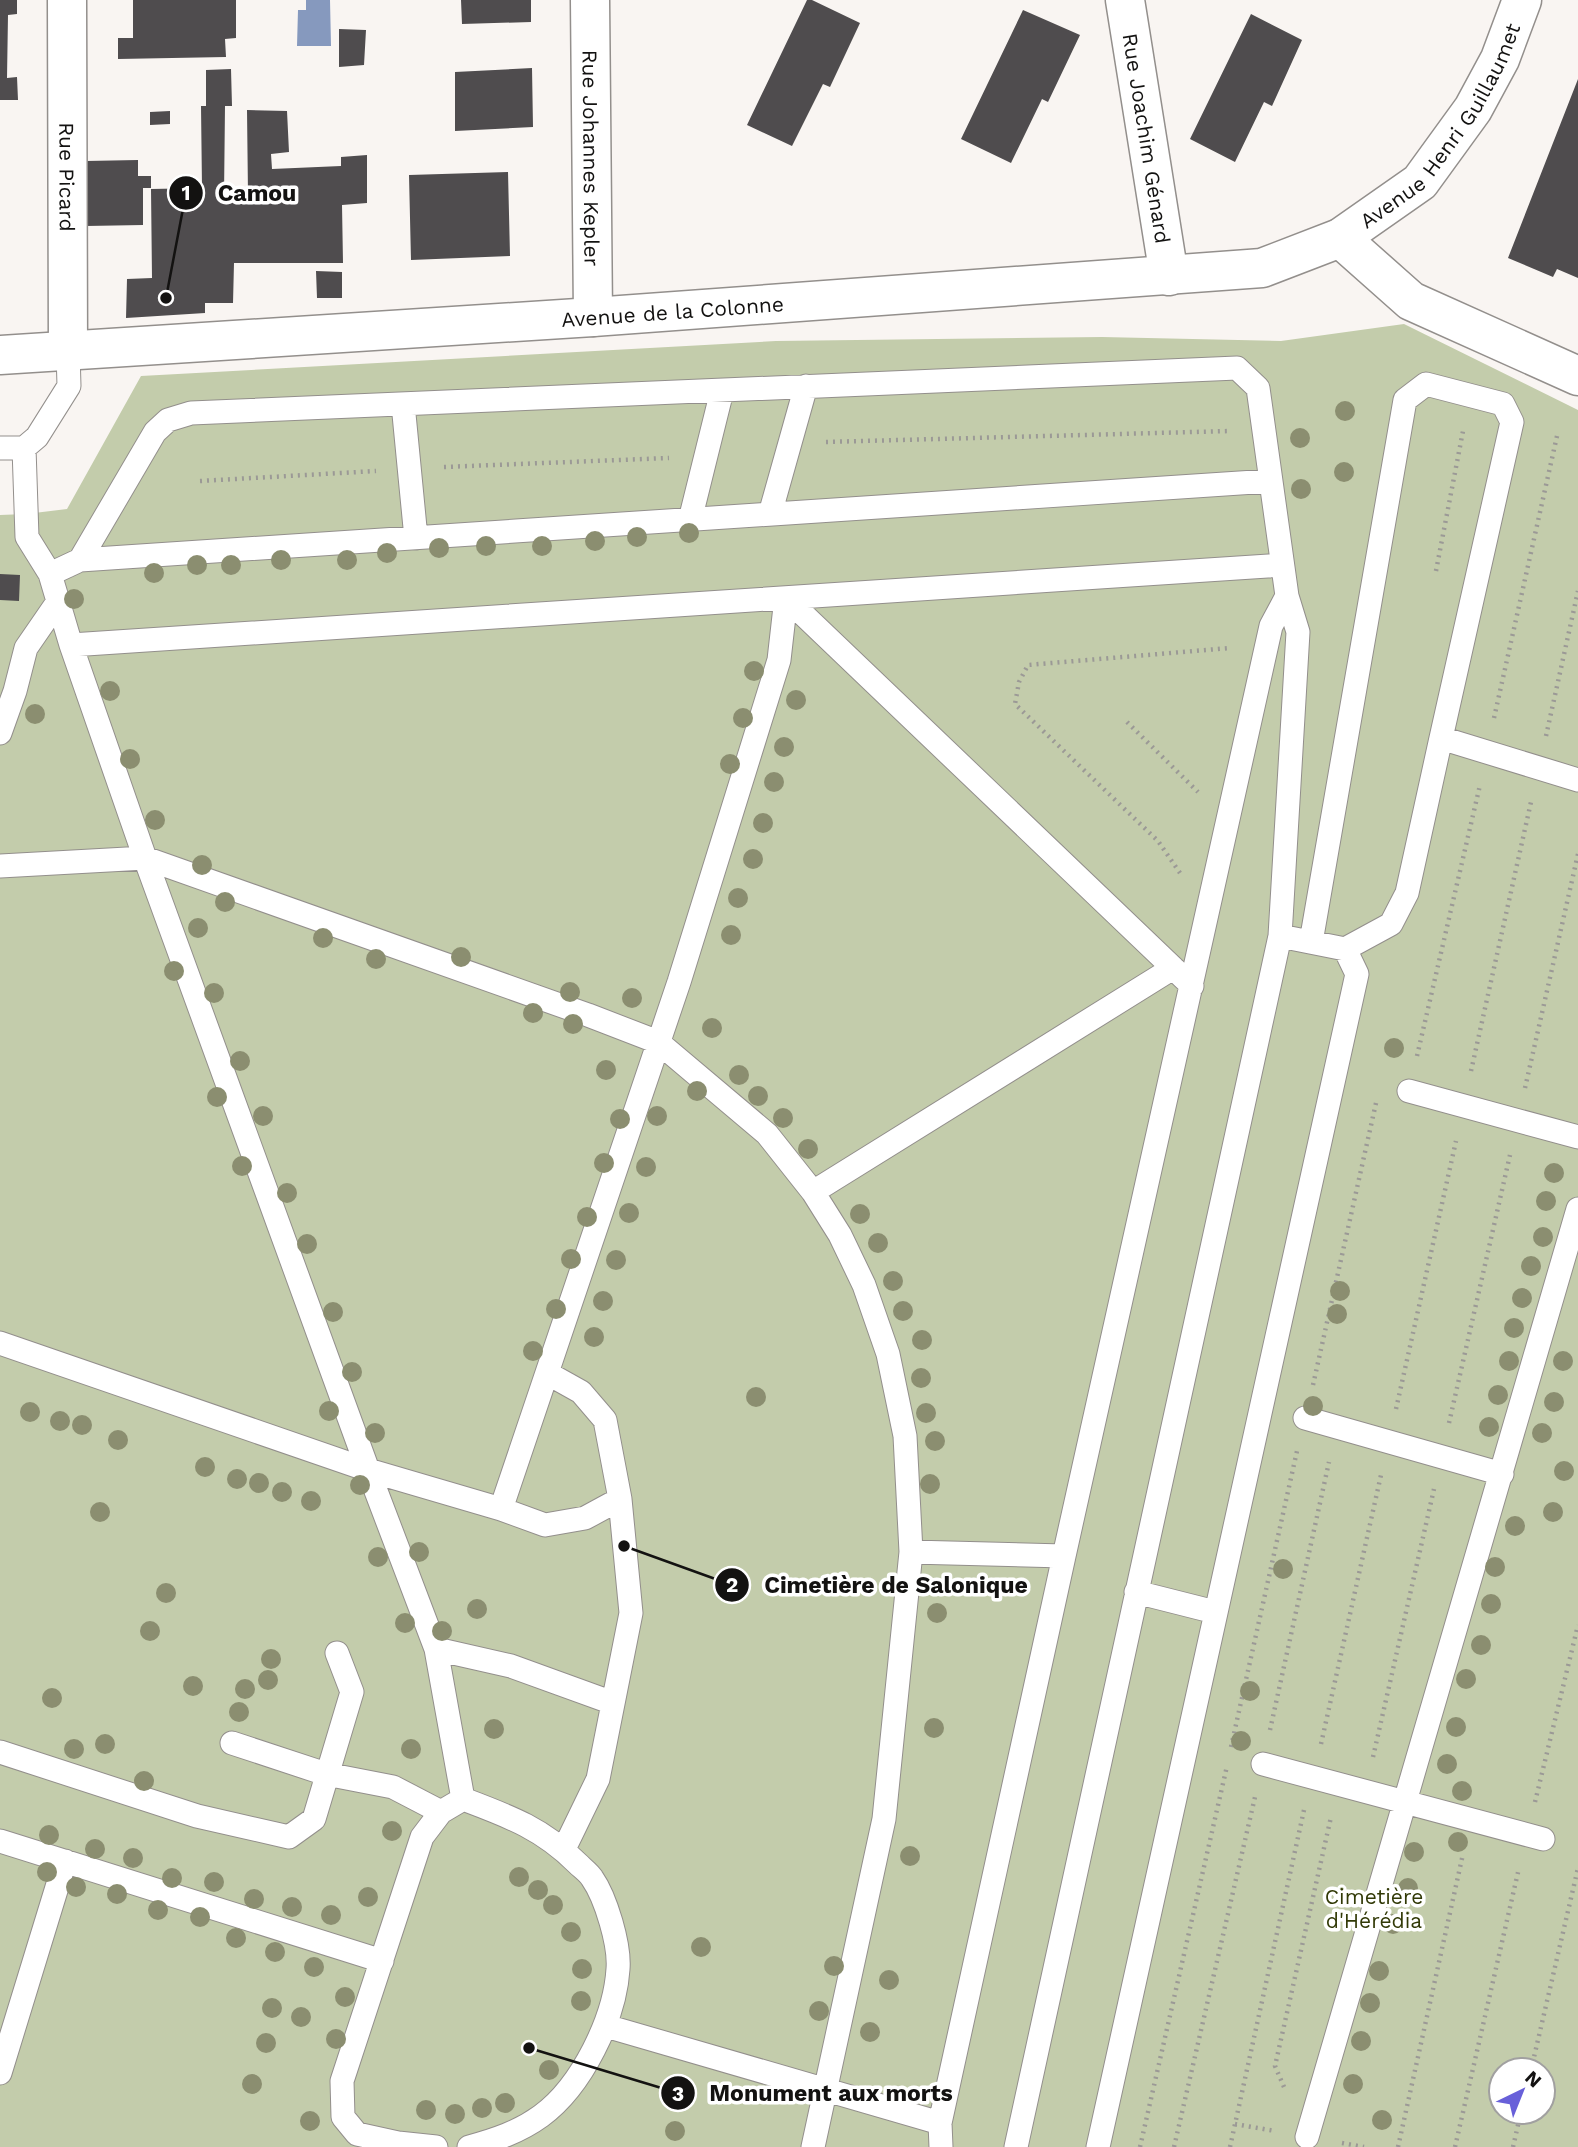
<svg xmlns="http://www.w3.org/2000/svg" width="1578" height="2147" font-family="'Work Sans',sans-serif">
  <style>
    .green { fill: #c3ccab; fill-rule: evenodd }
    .water { fill: #8699be }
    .building { fill: #4f4c4e }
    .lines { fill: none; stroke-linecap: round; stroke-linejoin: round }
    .lane-casing { stroke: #938f8c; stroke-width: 25 }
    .street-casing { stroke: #938f8c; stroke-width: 41 }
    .path { stroke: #9b9996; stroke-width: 4.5; stroke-dasharray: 2 5; stroke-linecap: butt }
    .lane { stroke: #fff; stroke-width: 23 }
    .street { stroke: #fff; stroke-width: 38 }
    .tree { fill: #8b8e70 }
    .labels { text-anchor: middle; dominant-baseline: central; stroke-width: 7; stroke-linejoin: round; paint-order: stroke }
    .street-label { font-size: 21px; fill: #131211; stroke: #fff }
    .park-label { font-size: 21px; fill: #313906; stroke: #fff }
    .leader { fill: none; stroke: #131211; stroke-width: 2.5 }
    .callout-dot { fill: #131211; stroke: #fff; stroke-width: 2.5 }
    .mark-label { font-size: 21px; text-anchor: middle; font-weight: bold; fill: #fff }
    .callout-label { font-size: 23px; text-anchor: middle; font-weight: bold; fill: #131211; stroke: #fff; stroke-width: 7; stroke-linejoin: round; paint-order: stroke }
  </style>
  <rect width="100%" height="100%" fill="#f9f5f2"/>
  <path class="green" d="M1404,324l174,86v1737h-1578v-1632l26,-1 41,-5 74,-133 635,-35 326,-4 179,4zM1501,2070h42v42h-42z"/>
  <path class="water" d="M306,0h24l1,46h-34l1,-36h8z"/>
  <path class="building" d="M0,0h17v14l-9,1 -1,63 10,-1 1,23h-18z
    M133,0h103v38l-11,1 1,18 -108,2v-21h15z
    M461,0h70v22l-69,2z
    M807,0h5l48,23 -30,64 -7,-3 -31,62 -45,-21z
    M1023,10l57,25 -32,67 -6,-3 -31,64 -50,-24z
    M1251,14l51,26 -30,66 -8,-4 -29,60 -45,-23z
    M339,29l27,1 -2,35 -25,2z
    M532,68l1,59 -78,4v-59z
    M231,69l1,37h-7l-1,90 24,-1 -1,-85 40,1 2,41 -18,2 1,15 69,-3v-9l26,-2v48l-25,2 1,58h-109l-1,40h-28v10l-79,5 1,-39 25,-1 -1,-89 51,-1 -1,-82h5v-36z
    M1578,79v199l-21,-9 -4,8 -45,-19z
    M170,111v13l-20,1v-13z
    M138,160v16h13v12h-8v37l-57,1v-65z
    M508,172l2,84 -99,4 -2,-85z
    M316,271l26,1v26h-25z
    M0,574l20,1 -1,26 -19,-1z"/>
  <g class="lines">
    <defs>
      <path id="lane" d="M403,404l13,134
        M0,448h24l13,-11 32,-51 -1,-34
        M24,448l3,89 23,37
        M770,514l36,-128
        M690,520l32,-129
        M80,560l1190,-79
        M71,645l1211,-80
        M0,733l15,-42 11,-43 31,-45
        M0,866l145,-8 443,157 70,27 109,92 46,58 27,43 24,50 24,69 17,82 6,116 -27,267 -71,328
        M1311,942l94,-542 21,-16 77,20 9,18 -71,316 137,42
        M1409,1091l169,46
        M813,1192l360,-224
        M0,1343l368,127 133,39 178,-527 100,-322 7,-62 406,388
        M547,1373l34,19 24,28 15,79 11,114 -33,166 -34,70
        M1305,1418l197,56
        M501,1509l44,16 40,-7 35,-19
        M911,1552l153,4
        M1136,1592l79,20
        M436,1649l75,17 102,37
        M232,1743l94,31 67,13 48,25
        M0,1752l197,64 92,21 25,-18 38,-127 -15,-39
        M1263,1764l280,75
        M463,1799l-27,-150 -68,-179 -223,-612 -74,-213 -21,-71 30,-14 75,-128 13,-12 23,-7 1046,-45 21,20 29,208 11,36 -18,304 65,13 46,-25 16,-31 34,-155
        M463,1799c45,17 79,29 114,64 5,5 12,10 15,15 14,20 28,67 26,91 -3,49 -36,117 -77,147 -22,16 -46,24 -72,31
        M0,1841l382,120
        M606,2026l334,97 124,-567 207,-930 16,-30
        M0,2073l65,-212
        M940,2123l1,24
        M1307,2137l271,-928
        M436,2147l-38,-4 -41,-9 -14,-17 -1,-36 80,-244 19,-25 22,-13
        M1016,2147l264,-1211
        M1098,2147l259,-1173 -12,-25"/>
      <g id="street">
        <path id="s1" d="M67,0l1,352"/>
        <path id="s2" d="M590,0l3,317"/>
        <path id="s3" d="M1125,0l44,276"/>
        <path d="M1340,238l71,63 167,75"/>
        <path id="s4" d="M0,355l593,-38 669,-49 78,-30 80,-56 53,-73 27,-50 22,-59"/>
      </g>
    </defs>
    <use href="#lane" class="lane-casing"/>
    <use href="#street" class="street-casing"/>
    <path class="path" d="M826,442l404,-11
      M444,467l225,-9
      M200,481l176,-10
      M1436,571l27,-140
      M1494,718l63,-282
      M1127,722l71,70
      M1546,736l32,-145
      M1180,873l-22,-32 -143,-137 4,-22 9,-17 202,-17
      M1417,1056l63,-271
      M1471,1071l60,-269
      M1525,1088l53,-234
      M1313,1385l63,-282
      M1396,1409l60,-268
      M1449,1423l61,-268
      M1270,1730l59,-268
      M1321,1744l60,-269
      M1231,1747l66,-296
      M1373,1757l61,-268
      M1535,1802l43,-177
      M1531,2070l47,-202
      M1284,2087l-9,-21 56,-249
      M1235,2124l40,7
      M1342,2143l22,4
      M1140,2147l87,-381
      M1174,2147l81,-350
      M1230,2147l74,-337
      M1398,2147l65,-293
      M1455,2147l64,-279
      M1513,2147l8,-35"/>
    <use href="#lane" class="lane"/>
    <use href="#street" class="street"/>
  </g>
  <g class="tree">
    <circle cx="1345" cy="411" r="10"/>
    <circle cx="1300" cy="438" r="10"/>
    <circle cx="1344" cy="472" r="10"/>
    <circle cx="1301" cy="489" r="10"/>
    <circle cx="689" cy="533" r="10"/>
    <circle cx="637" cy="537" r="10"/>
    <circle cx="595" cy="541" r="10"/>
    <circle cx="486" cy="546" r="10"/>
    <circle cx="542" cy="546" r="10"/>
    <circle cx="439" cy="548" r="10"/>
    <circle cx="387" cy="553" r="10"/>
    <circle cx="281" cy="560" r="10"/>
    <circle cx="347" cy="560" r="10"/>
    <circle cx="197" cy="565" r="10"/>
    <circle cx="231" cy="565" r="10"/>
    <circle cx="154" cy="573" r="10"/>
    <circle cx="74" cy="599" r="10"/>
    <circle cx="754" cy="671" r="10"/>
    <circle cx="110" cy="691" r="10"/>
    <circle cx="796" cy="700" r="10"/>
    <circle cx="35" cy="714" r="10"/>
    <circle cx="743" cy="718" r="10"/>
    <circle cx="784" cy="747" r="10"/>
    <circle cx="130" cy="759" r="10"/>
    <circle cx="730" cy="764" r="10"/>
    <circle cx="774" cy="782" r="10"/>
    <circle cx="155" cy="820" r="10"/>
    <circle cx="763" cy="823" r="10"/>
    <circle cx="753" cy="859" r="10"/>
    <circle cx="202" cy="865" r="10"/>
    <circle cx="738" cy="898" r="10"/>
    <circle cx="225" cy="902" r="10"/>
    <circle cx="198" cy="928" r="10"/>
    <circle cx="731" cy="935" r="10"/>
    <circle cx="323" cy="938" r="10"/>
    <circle cx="461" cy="957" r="10"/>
    <circle cx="376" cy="959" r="10"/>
    <circle cx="174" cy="971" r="10"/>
    <circle cx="570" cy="992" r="10"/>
    <circle cx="214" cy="993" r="10"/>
    <circle cx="632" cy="998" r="10"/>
    <circle cx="533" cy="1013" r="10"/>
    <circle cx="573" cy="1024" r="10"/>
    <circle cx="712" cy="1028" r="10"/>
    <circle cx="1394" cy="1048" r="10"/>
    <circle cx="240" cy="1061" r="10"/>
    <circle cx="606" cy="1070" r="10"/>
    <circle cx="739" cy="1075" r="10"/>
    <circle cx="697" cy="1091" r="10"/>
    <circle cx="758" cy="1096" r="10"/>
    <circle cx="217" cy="1097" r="10"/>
    <circle cx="263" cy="1116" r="10"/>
    <circle cx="657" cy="1116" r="10"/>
    <circle cx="783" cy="1118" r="10"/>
    <circle cx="620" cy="1119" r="10"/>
    <circle cx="808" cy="1149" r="10"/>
    <circle cx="604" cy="1163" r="10"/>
    <circle cx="242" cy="1166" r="10"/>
    <circle cx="646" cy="1167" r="10"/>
    <circle cx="1554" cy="1173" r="10"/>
    <circle cx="287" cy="1193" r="10"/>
    <circle cx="1546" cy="1201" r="10"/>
    <circle cx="629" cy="1213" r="10"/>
    <circle cx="860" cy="1214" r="10"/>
    <circle cx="587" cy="1217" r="10"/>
    <circle cx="1543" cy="1237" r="10"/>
    <circle cx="878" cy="1243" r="10"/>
    <circle cx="307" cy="1244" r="10"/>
    <circle cx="571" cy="1259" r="10"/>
    <circle cx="616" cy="1260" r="10"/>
    <circle cx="1531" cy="1266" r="10"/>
    <circle cx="893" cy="1281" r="10"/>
    <circle cx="1340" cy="1291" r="10"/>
    <circle cx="1522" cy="1298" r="10"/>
    <circle cx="603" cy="1301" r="10"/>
    <circle cx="556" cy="1309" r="10"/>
    <circle cx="903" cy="1311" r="10"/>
    <circle cx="333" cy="1312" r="10"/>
    <circle cx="1337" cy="1314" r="10"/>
    <circle cx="1514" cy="1328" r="10"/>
    <circle cx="594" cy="1337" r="10"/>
    <circle cx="922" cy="1340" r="10"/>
    <circle cx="533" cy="1351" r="10"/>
    <circle cx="1509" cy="1361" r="10"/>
    <circle cx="1563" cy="1361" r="10"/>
    <circle cx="352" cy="1372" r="10"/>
    <circle cx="921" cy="1378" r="10"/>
    <circle cx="1498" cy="1395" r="10"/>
    <circle cx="756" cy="1397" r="10"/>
    <circle cx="1554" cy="1402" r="10"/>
    <circle cx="1313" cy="1406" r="10"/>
    <circle cx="329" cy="1411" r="10"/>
    <circle cx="30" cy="1412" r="10"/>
    <circle cx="926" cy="1413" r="10"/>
    <circle cx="60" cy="1421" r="10"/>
    <circle cx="82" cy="1425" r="10"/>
    <circle cx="1489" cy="1427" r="10"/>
    <circle cx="375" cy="1433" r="10"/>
    <circle cx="1542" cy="1433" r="10"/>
    <circle cx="118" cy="1440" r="10"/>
    <circle cx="935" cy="1441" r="10"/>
    <circle cx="205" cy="1467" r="10"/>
    <circle cx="1564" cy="1471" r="10"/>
    <circle cx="237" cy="1479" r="10"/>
    <circle cx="259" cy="1483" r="10"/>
    <circle cx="930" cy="1484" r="10"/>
    <circle cx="360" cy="1485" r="10"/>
    <circle cx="282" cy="1492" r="10"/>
    <circle cx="311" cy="1501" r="10"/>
    <circle cx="100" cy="1512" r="10"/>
    <circle cx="1553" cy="1512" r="10"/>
    <circle cx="1515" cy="1526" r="10"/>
    <circle cx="419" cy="1552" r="10"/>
    <circle cx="378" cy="1557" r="10"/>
    <circle cx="1495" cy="1567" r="10"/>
    <circle cx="1283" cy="1569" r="10"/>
    <circle cx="166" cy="1593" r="10"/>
    <circle cx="1491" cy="1604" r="10"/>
    <circle cx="477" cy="1609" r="10"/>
    <circle cx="937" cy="1613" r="10"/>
    <circle cx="405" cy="1623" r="10"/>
    <circle cx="150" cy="1631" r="10"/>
    <circle cx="442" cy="1631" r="10"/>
    <circle cx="1481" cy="1645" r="10"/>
    <circle cx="271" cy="1659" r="10"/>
    <circle cx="1466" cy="1679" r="10"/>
    <circle cx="268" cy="1680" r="10"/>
    <circle cx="193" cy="1686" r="10"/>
    <circle cx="245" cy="1689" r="10"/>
    <circle cx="1250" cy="1691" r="10"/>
    <circle cx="52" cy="1698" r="10"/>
    <circle cx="239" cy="1712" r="10"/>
    <circle cx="1456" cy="1727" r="10"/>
    <circle cx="934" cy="1728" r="10"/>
    <circle cx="494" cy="1729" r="10"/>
    <circle cx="1241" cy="1741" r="10"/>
    <circle cx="105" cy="1744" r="10"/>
    <circle cx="74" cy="1749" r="10"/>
    <circle cx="411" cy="1749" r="10"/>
    <circle cx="1447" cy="1764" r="10"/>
    <circle cx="144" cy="1781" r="10"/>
    <circle cx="1462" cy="1791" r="10"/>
    <circle cx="392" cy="1831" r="10"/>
    <circle cx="49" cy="1835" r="10"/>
    <circle cx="1458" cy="1842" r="10"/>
    <circle cx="95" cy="1849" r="10"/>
    <circle cx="1414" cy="1852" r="10"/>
    <circle cx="910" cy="1856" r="10"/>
    <circle cx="133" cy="1858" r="10"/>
    <circle cx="47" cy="1872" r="10"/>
    <circle cx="519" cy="1877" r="10"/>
    <circle cx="172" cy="1878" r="10"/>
    <circle cx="214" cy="1882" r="10"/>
    <circle cx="76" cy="1887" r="10"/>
    <circle cx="1408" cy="1888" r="10"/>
    <circle cx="538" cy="1890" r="10"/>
    <circle cx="117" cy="1894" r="10"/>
    <circle cx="368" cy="1897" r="10"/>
    <circle cx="254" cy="1899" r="10"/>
    <circle cx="553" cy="1905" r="10"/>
    <circle cx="292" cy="1907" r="10"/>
    <circle cx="158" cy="1910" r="10"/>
    <circle cx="331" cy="1915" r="10"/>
    <circle cx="200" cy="1917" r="10"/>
    <circle cx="1393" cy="1924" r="10"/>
    <circle cx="571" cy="1932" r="10"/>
    <circle cx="236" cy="1938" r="10"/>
    <circle cx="701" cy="1947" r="10"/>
    <circle cx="275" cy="1952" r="10"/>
    <circle cx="834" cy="1966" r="10"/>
    <circle cx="314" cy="1967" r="10"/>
    <circle cx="582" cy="1969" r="10"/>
    <circle cx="1379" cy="1971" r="10"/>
    <circle cx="889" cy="1980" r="10"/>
    <circle cx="345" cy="1997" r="10"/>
    <circle cx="581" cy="2001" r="10"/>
    <circle cx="1370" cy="2003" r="10"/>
    <circle cx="272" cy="2008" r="10"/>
    <circle cx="819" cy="2011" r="10"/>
    <circle cx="301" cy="2017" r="10"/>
    <circle cx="870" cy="2032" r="10"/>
    <circle cx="336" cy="2039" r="10"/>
    <circle cx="1361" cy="2041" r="10"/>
    <circle cx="266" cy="2043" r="10"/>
    <circle cx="549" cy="2070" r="10"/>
    <circle cx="252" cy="2084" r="10"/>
    <circle cx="1353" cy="2084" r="10"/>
    <circle cx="505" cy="2103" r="10"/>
    <circle cx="482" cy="2108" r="10"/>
    <circle cx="426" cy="2110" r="10"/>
    <circle cx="455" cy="2114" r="10"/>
    <circle cx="1382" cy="2120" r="10"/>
    <circle cx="310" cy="2121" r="10"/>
    <circle cx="675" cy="2131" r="10"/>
  </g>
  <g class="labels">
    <g class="street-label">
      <text stroke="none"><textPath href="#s4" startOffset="1503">Avenue Henri Guillaumet</textPath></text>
      <text stroke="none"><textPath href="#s3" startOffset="140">Rue Joachim Génard</textPath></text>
      <text stroke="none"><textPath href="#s2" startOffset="158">Rue Johannes Kepler</textPath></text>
      <text stroke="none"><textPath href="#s1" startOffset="177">Rue Picard</textPath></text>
      <text stroke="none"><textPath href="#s4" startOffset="674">Avenue de la Colonne</textPath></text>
    </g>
    <g class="park-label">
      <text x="1374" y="1896">Cimetière<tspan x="1374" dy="24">d'Hérédia</tspan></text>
    </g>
  </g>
  <path class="leader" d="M166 298L186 193M624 1546L732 1585M529 2048L678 2093"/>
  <g class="callout-dot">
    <circle cx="166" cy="298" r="7"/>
    <circle cx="624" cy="1546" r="7"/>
    <circle cx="529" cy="2048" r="7"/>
    <circle cx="186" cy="193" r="18"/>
    <circle cx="732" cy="1585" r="18"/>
    <circle cx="678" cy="2093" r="18"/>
  </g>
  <g class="mark-label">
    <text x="186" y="200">1</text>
    <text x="732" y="1592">2</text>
    <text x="678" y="2101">3</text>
  </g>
  <g class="callout-label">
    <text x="257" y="201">Camou</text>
    <text x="896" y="1593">Cimetière de Salonique</text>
    <text x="831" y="2101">Monument aux morts</text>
  </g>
  <g transform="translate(1522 2091) rotate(43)"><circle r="33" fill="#ffffff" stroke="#a1a0a0" stroke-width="2"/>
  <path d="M0-5L12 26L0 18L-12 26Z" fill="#6860d9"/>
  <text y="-10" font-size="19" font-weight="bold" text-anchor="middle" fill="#131211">N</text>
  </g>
</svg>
